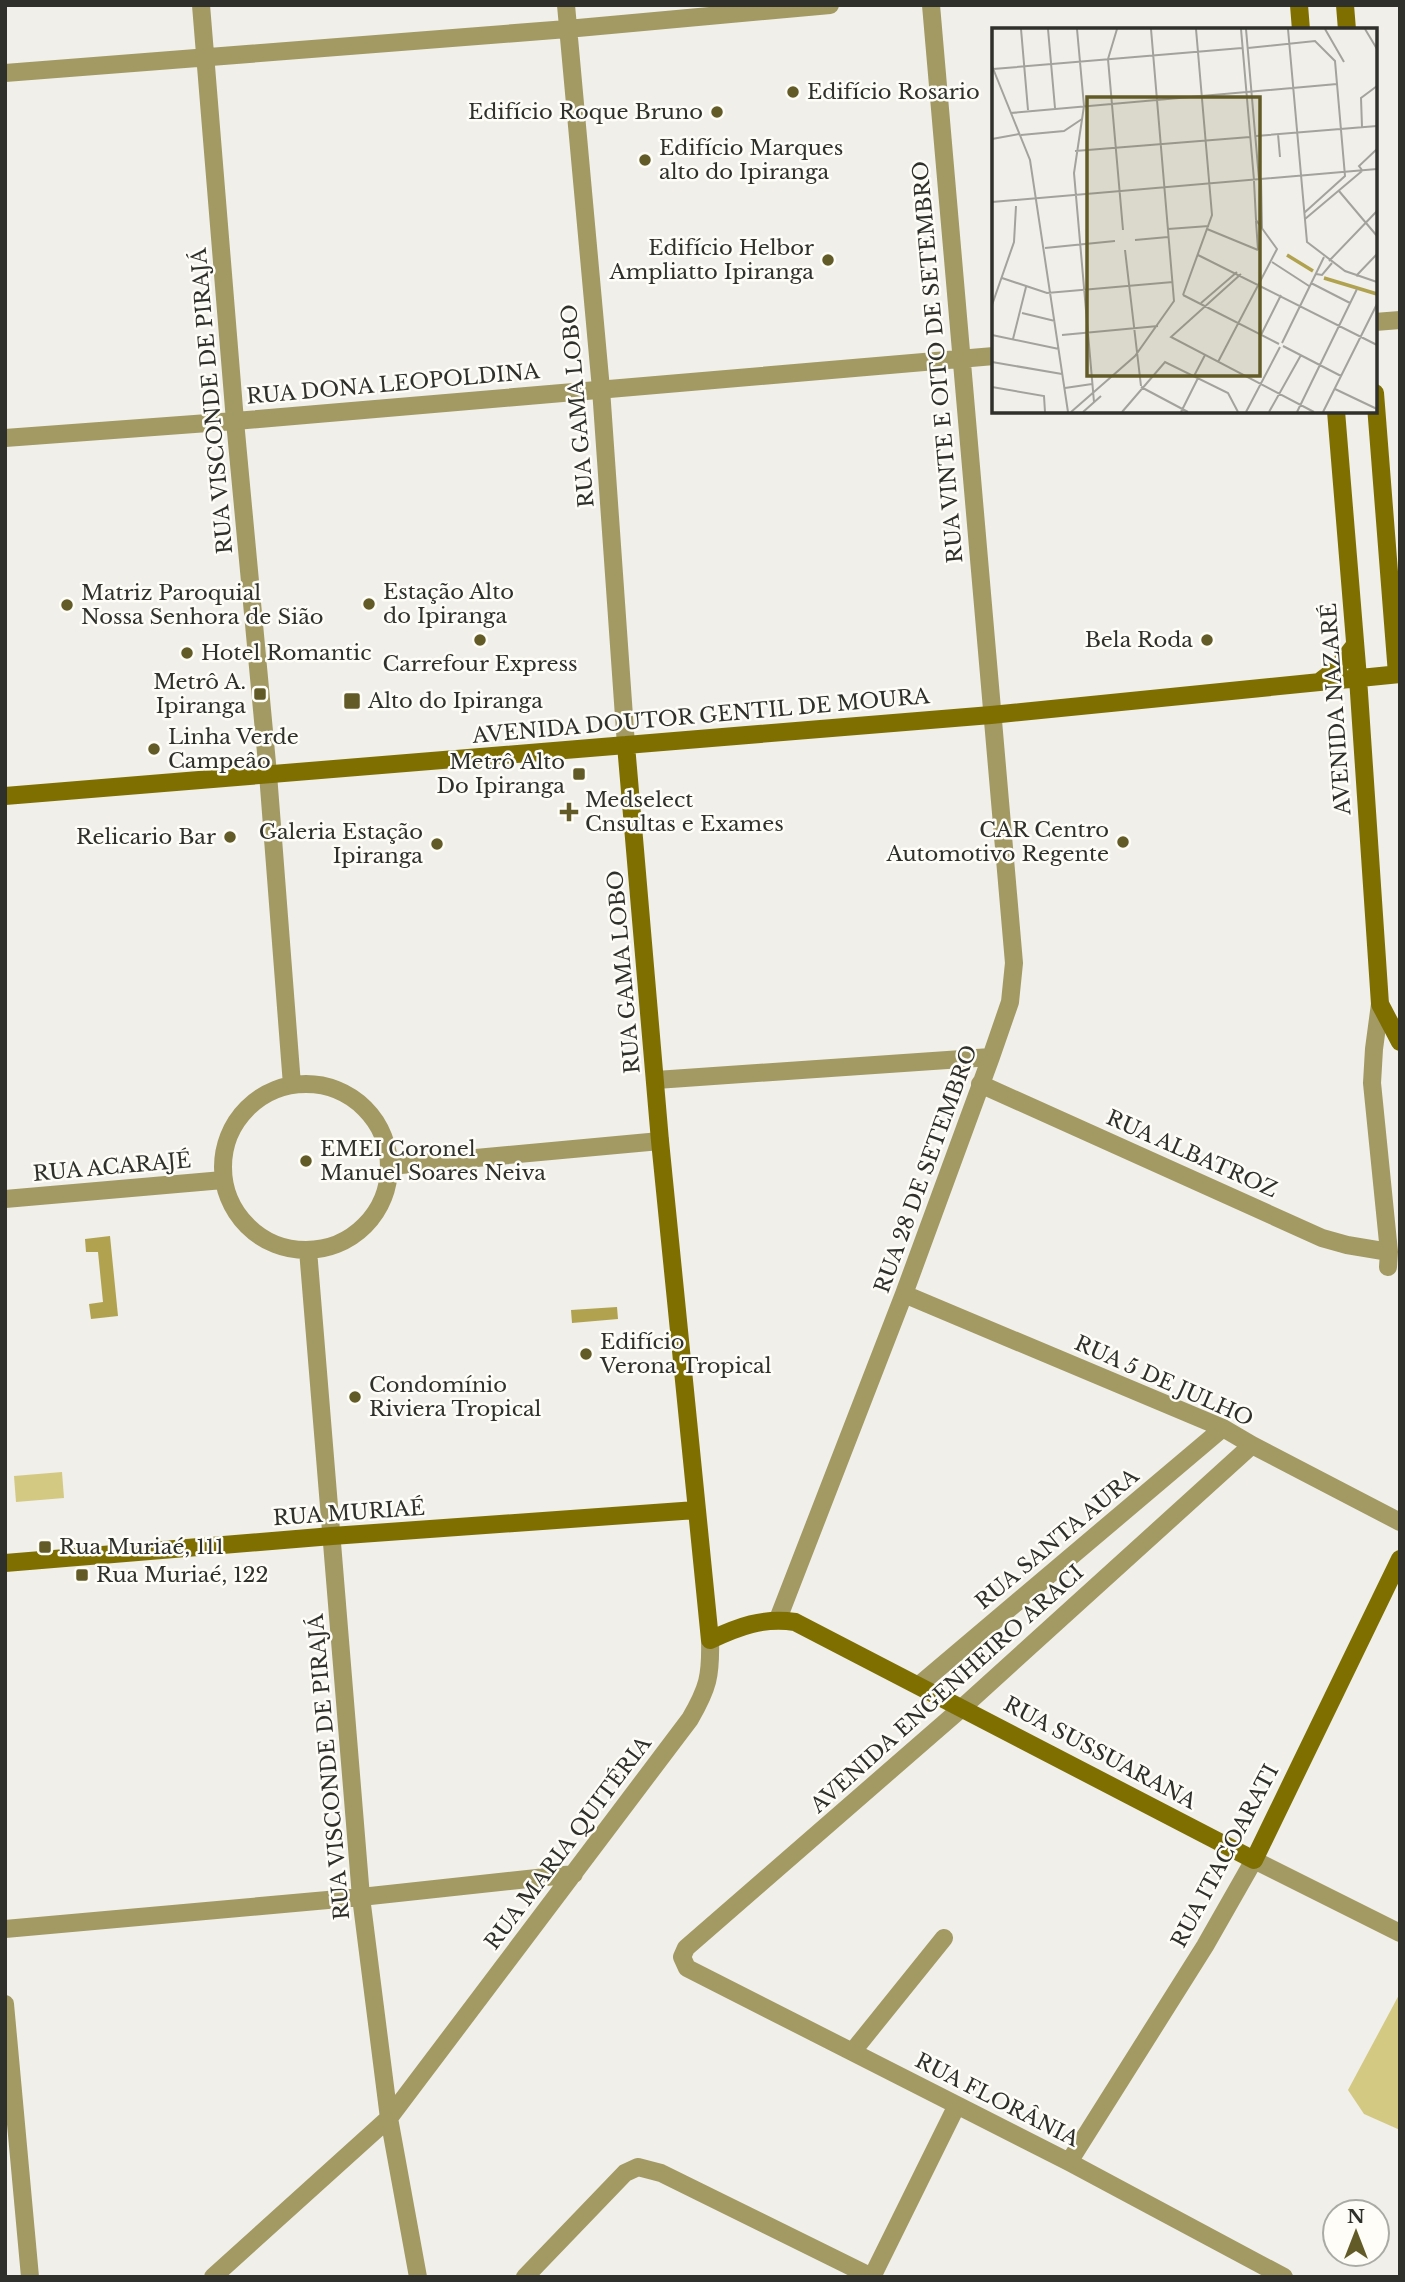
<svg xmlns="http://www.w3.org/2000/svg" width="1405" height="2282" font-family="'Libre Baskerville',serif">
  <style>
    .green { fill: #d4c983 }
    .water { fill: #b0a24f }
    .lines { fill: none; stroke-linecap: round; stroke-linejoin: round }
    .street { stroke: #a29963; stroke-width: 18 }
    .secondary { stroke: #7e6f00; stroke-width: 18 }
    .poi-dot { fill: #635b27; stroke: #fefdf7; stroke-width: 2.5 }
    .labels { text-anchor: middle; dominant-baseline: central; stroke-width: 5; stroke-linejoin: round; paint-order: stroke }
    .poi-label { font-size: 21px; fill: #2f2f2c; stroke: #fefdf7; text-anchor: start }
    .street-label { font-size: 21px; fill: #2f2f2c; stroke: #fefdf7 }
    .inset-river { fill: none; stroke: #b0a24f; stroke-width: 3.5 }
    .inset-road { fill: none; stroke: #a3a29d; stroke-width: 2 }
    .view { fill: #635b27; fill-opacity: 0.15; stroke: #635b27; stroke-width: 3.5 }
    .inset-edge { fill: none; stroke: #2f2f2c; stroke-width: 3.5 }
  </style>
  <rect width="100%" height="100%" fill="#f0efe9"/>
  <path class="green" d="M62,1472l2,26 -48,4 -2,-26z
    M1400,1993v137l-36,-16 -16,-24z"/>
  <path class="water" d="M110,1236l8,80 -27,3 -2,-15 14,-2 -5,-50h-12l-1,-13z
    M617,1307l1,12 -46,4 -1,-13z"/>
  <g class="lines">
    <path class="street" d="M201,5l34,416 33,353 24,311
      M566,5l35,384 25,356
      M5,73l562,-44 263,-24
      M1375,322l25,-2
      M5,438l230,-17 759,-65
      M1380,1004l-6,45 -2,34 17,169 -1,15
      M656,1080l335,-23
      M980,1084l342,154 25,7 42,7
      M223 1167a83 83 0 1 1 166 0a83 83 0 1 1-166 0Z
      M390,1166l270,-25
      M5,1199l218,-19
      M308,1250l53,647 28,221 29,159
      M904,1294l319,134 29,17 148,77
      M1252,1445l-289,262 -277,241 -4,9 5,11 382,194 215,115
      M778,1619l126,-325 87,-237 19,-55 4,-39 -83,-958
      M919,1685l304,-257
      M5,1929l356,-32 213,-23
      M5,2004l25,273
      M853,2051l91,-113
      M1069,2162l136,-216 49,-86 146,73
      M213,2277l176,-159 301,-399c18,-31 21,-43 20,-79
      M525,2277l100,-104 13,-6 23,6 211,104
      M872,2277l84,-170"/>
    <path class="secondary" d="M1299,5l2,25
      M1345,5l2,25
      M1375,393l22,281
      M1336,411l22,267 22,326 20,38
      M1319,682l18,-14 18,-23
      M626,745l34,396 50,499c28,-13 53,-23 85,-18l459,238 146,-301
      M5,796l986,-81 409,-41
      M5,1563l327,-27 364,-26"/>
  </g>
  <g class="poi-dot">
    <circle cx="793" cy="92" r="7"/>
    <circle cx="717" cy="112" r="7"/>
    <circle cx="645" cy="160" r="7"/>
    <circle cx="828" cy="260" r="7"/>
    <circle cx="369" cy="604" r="7"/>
    <circle cx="67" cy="605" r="7"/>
    <circle cx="480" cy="640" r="7"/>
    <circle cx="1207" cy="640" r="7"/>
    <circle cx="187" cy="653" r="7"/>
    <rect x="253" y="687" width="14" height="14" rx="3.5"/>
    <rect x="343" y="692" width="18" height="18" rx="3.5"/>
    <circle cx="154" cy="749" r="7"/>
    <rect x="572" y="767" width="14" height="14" rx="3.5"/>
    <path d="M565.5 801.5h7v7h7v7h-7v7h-7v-7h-7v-7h7z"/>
    <circle cx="230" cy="837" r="7"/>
    <circle cx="1123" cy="842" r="7"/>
    <circle cx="437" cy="844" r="7"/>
    <circle cx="306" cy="1161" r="7"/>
    <circle cx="586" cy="1354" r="7"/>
    <circle cx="355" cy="1397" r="7"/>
    <rect x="38" y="1540" width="14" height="14" rx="3.5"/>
    <rect x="75" y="1568" width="14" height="14" rx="3.5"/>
  </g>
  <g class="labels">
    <g class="poi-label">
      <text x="807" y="92">Edifício Rosario</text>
      <text x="703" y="112" text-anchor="end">Edifício Roque Bruno</text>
      <text x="659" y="148">Edifício Marques<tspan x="659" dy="24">alto do Ipiranga</tspan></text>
      <text x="814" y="248" text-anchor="end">Edifício Helbor<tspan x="814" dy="24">Ampliatto Ipiranga</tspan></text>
      <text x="383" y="592">Estação Alto<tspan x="383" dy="24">do Ipiranga</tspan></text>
      <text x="81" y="593">Matriz Paroquial<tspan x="81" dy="24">Nossa Senhora de Sião</tspan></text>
      <text x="1193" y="640" text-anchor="end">Bela Roda</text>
      <text x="201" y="653">Hotel Romantic</text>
      <text x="480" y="664" text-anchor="middle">Carrefour Express</text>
      <text x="246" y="682" text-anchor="end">Metrô A.<tspan x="246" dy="24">Ipiranga</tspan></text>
      <text x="368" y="701">Alto do Ipiranga</text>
      <text x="168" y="737">Linha Verde<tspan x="168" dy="24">Campeâo</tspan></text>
      <text x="565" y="762" text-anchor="end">Metrô Alto<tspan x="565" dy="24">Do Ipiranga</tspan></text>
      <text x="585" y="800">Medselect<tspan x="585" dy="24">Cnsultas e Exames</tspan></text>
      <text x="1109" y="830" text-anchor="end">CAR Centro<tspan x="1109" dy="24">Automotivo Regente</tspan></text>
      <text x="423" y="832" text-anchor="end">Galeria Estação<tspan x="423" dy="24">Ipiranga</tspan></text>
      <text x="216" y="837" text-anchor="end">Relicario Bar</text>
      <text x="320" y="1149">EMEI Coronel<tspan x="320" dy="24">Manuel Soares Neiva</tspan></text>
      <text x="600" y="1342">Edifício<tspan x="600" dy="24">Verona Tropical</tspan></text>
      <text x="369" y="1385">Condomínio<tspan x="369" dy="24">Riviera Tropical</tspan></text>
      <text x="59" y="1547">Rua Muriaé, 111</text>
      <text x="96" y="1575">Rua Muriaé, 122</text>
    </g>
    <g class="street-label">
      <text transform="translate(938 362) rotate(-95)">RUA VINTE E OITO DE SETEMBRO</text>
      <text transform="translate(393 384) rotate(-5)">RUA DONA LEOPOLDINA</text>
      <text transform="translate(212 401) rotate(-95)">RUA VISCONDE DE PIRAJÁ</text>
      <text transform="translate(578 406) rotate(-95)">RUA GAMA LOBO</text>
      <text transform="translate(1336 709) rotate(-94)">AVENIDA NAZARÉ</text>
      <text transform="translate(701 716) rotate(-5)">AVENIDA DOUTOR GENTIL DE MOURA</text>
      <text transform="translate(624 972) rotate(-95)">RUA GAMA LOBO</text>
      <text transform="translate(1192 1154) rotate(24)">RUA ALBATROZ</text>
      <text transform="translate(112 1167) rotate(-5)">RUA ACARAJÉ</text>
      <text transform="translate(926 1169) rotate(-70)">RUA 28 DE SETEMBRO</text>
      <text transform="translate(1164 1381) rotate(24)">RUA 5 DE JULHO</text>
      <text transform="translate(349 1513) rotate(-4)">RUA MURIAÉ</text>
      <text transform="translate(1057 1539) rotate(-40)">RUA SANTA AURA</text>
      <text transform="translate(947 1689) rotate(-42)">AVENIDA ENGENHEIRO ARACI</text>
      <text transform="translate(1100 1753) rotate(28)">RUA SUSSUARANA</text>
      <text transform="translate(329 1767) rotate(-95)">RUA VISCONDE DE PIRAJÁ</text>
      <text transform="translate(568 1843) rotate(-53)">RUA MARIA QUITÉRIA</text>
      <text transform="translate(1225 1856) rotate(-62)">RUA ITACOARATI</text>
      <text transform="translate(997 2100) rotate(27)">RUA FLORÂNIA</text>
    </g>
  </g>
  <g transform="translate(992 28)">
    <rect width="385" height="385" fill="#f0efe9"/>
    <path class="inset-river" d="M295,227l26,16M332,250l53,16"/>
    <path class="inset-road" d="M29,1l7,81M56,1l7,79M85,1l7,77 -10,67 20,229M125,1l-9,30 15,171M249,1l13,151M254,1l13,150M296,1l19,213 38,29 32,11M333,1l19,33M373,1l12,20M256,20l67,-7 20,20 10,115 -41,37M0,38l38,94 38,252M1,41l249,-21M19,85l326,-29M370,99l-1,-29 16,-12M286,106l2,23M29,107l43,-4 18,-12M264,108l121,-10M0,111l27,-5M83,123l175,-14M370,142l-3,-4 18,-17M269,151l1,49M347,163l38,45M0,174l385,-33M313,191l57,-48M264,193l2,29M176,201l41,-3M215,201l51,21M143,212l33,-3M53,220l70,-7M133,222l16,136M206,227l179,90M337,233l48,-50M280,234l37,24M249,246l-70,63 143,75M324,246l6,1 10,-12M364,248l21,-22M10,250l45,15 126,-11M319,255l39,20M191,267l29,-80 -16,-186M191,267l96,49M209,275l36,-31M0,277l22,-63 2,-36M30,285l33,8M0,307l67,14M70,307l96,-9M269,307l20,-40M21,311l13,-52M290,315l42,-86M291,318l58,30M0,334l70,12M226,334l59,-113 -21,-29 -2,-39M202,348l11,-21M0,359l52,9 1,16M149,359l47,25M73,360l27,-4M343,361l42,20M79,384l64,-56 39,-55 -23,-272M91,384l18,-16M130,384l43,-50 63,31 10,19M189,384l17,-34M254,384l34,-65M277,384l32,-57M305,384l60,-123M331,384l54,-108"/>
    <path class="view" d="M95,69h173v279h-173z"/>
    <rect width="385" height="385" class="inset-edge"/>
  </g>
  <rect width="1405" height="2282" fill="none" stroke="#2f2f2c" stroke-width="14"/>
  <g transform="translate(1356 2233)"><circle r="33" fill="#fefdf7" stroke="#ababa6" stroke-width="2"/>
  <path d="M0-5L12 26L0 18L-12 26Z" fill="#635b27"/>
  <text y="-10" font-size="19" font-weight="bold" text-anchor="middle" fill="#2f2f2c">N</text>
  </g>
</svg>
